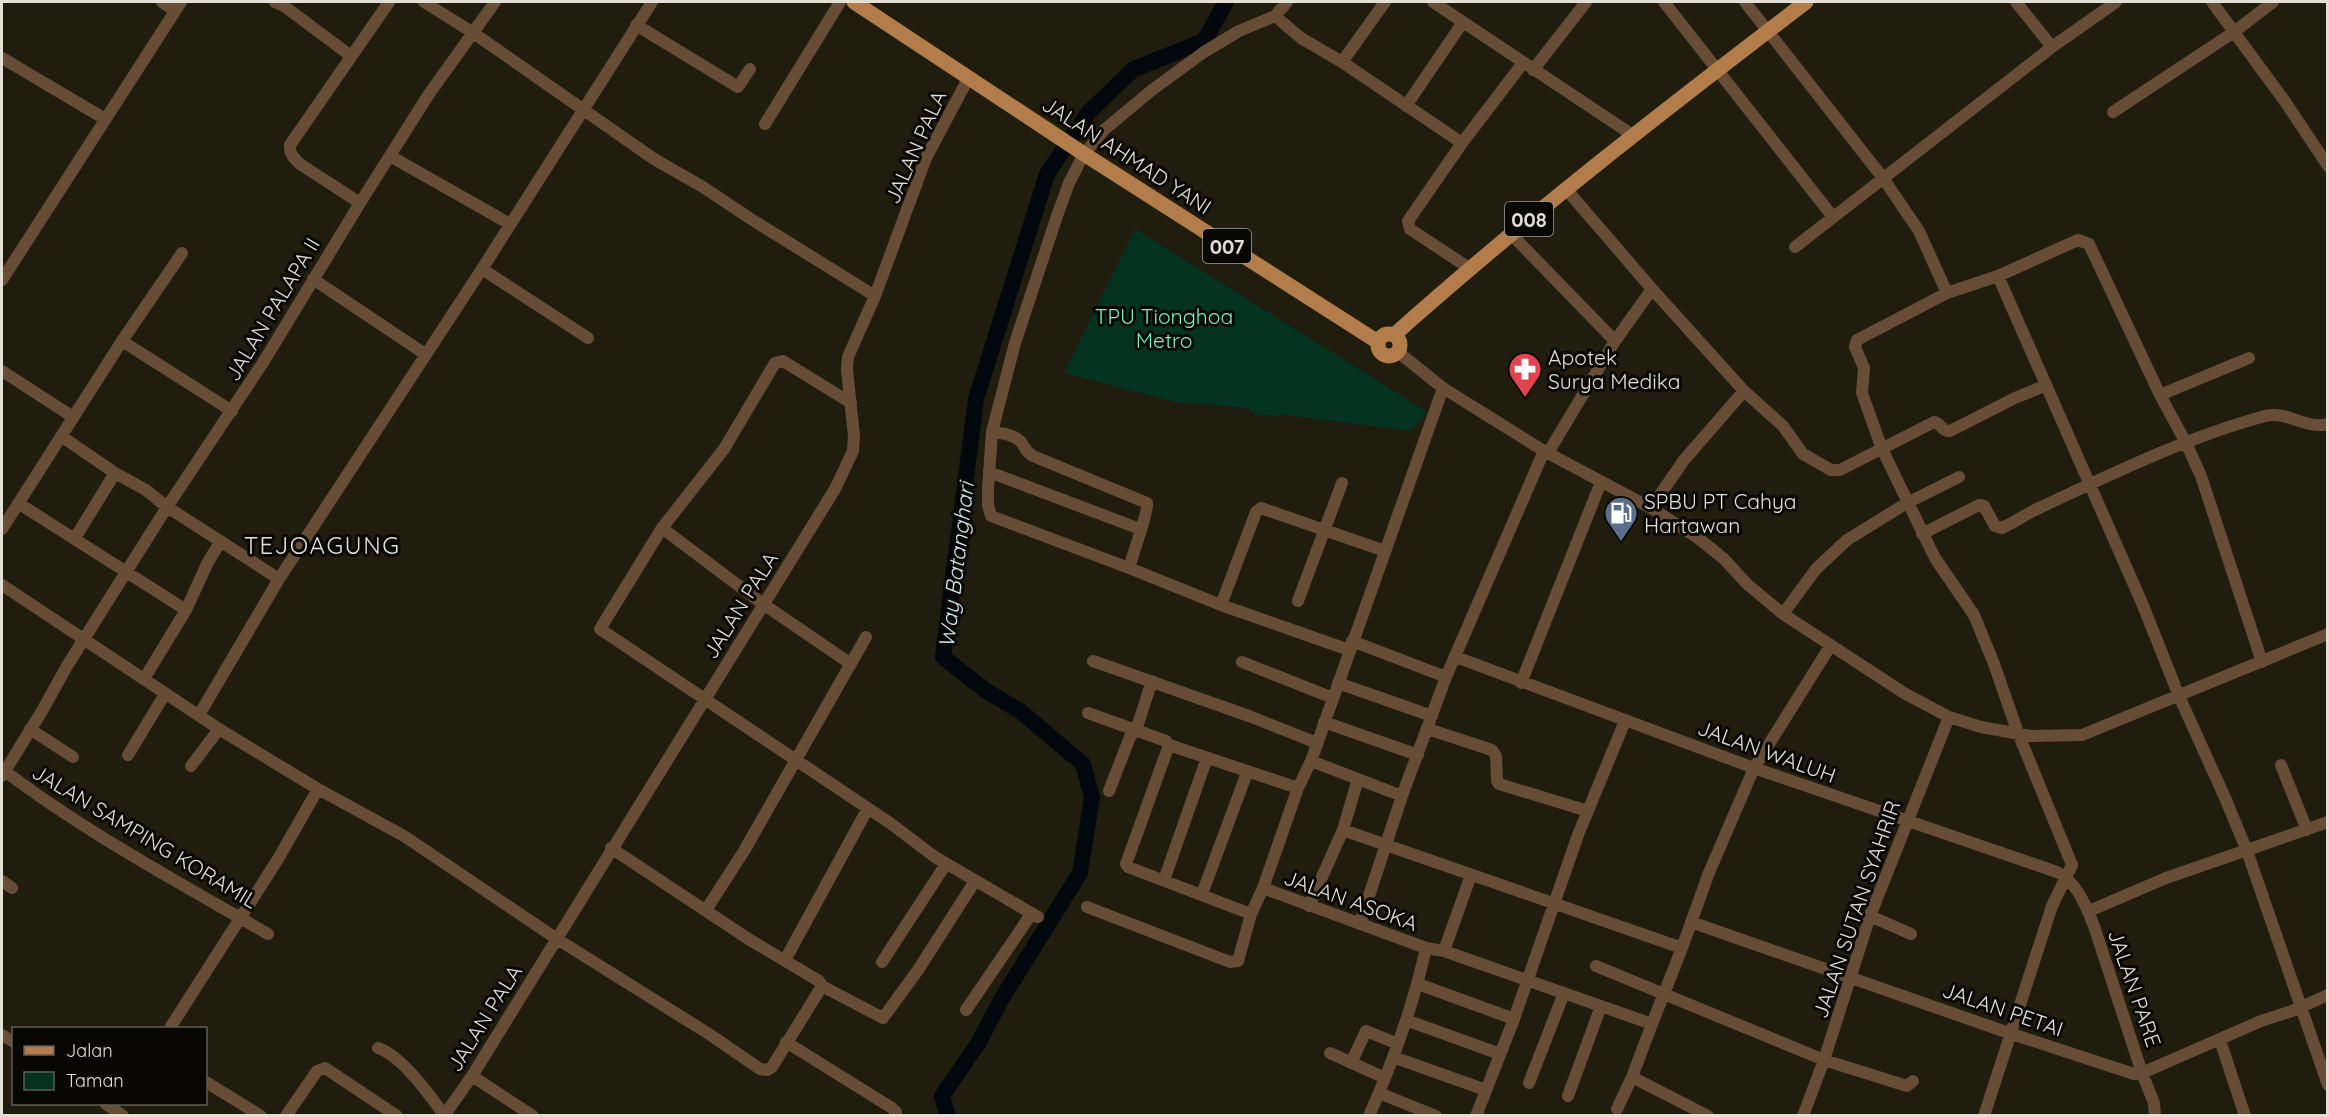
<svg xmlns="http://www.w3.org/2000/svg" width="2329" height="1117" font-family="Quicksand,sans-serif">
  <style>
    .green { fill: #033220 }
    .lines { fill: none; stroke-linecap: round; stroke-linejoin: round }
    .river { stroke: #00080d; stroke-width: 16 }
    .minor { stroke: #674d36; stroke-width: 12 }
    .major { stroke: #b27d4a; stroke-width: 15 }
    .labels { text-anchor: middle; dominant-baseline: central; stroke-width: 6; stroke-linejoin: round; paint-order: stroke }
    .shield { fill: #080703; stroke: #a09e97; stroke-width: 1.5 }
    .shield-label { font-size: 20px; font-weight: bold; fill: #e1dfd6 }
    .street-label { font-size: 21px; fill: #e1dfd6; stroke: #080703 }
    .park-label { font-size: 21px; fill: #75f5bc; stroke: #080703 }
    .poi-label { font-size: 21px; fill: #e1dfd6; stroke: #080703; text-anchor: start }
    .water-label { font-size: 22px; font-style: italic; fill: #d0e8f1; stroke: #080703 }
    .quarter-label { font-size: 24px; letter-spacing: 1.5px; fill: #e1dfd6; stroke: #080703 }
  </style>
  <rect width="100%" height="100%" fill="#201d0e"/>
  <path class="green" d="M1135,229l251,157 41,26 -16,19 -126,-16 -27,1 -10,-8 -73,-6 -111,-29z"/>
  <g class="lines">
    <path class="river" d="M948,1116l-6,-20 37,-54 23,-44 78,-125 12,-76 -9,-33 -63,-53 -35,-21 -42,-33 33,-258 71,-225 42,-62 45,-43 70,-28 22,-39"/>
    <path class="minor" d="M162,2l13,9
      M275,2l9,4 67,50
      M424,2l48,30 182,127 49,28 48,32 124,77
      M1433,2l201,134
      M1664,2l169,215
      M1745,2l138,176 36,53 28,62
      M2016,2l36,45
      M2212,2l74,101 42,63
      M1275,16l26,22 41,24 120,81
      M636,25l102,62 12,-18
      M2,58l103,61
      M1342,62l43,-60
      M1533,70l53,-68
      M1406,106l57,-84
      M2113,112l121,-80 39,-30
      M765,124l75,-122
      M390,156l120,68
      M1566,189l86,100 92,102 39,35 20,28 28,16h9l94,-48c7,1 8,10 16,9l65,-33 29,-12
      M360,203l-60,-39c-6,-6 -11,-10 -10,-19l99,-143
      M1511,234l104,107
      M1795,247l257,-200 64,-45
      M1469,268l-59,-39 -2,-8 54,-78 61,-80
      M482,269l106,69
      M1998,276l144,327 37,93 47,104 21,51 81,234
      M313,279l112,75
      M2,280l179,-278
      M122,341l110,70
      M1398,352l45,36 101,63 107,57 47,30 26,21 23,25 36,30 121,79 45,24 32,10 50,9 51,-1 246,-101
      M2,371l71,46
      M2160,395l89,-37
      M851,403l-68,-42 -8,2 -51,86 -62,79 -62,101 290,194 45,34 103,60
      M992,432c9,1 21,2 28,9 6,6 3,9 13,15l114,47c2,6 -15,54 -18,65l92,37 128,45
      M61,436l54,37 31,17 21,17 112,72
      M1548,453l67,-112 37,-52
      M989,472l151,57
      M18,503l168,107
      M1651,508l33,-48 60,-69
      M662,528l101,76 88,60
      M2,529l120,-188 60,-88
      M1922,534l57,-29 5,1 11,20 7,2c13,-6 24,-14 37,-20 73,-34 148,-71 226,-92 22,-6 40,14 63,8
      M75,538l40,-65
      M1129,568l-138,-52 -3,-11v-16l4,-57 23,-89 42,-127 12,-33 15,-29 20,-24 48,-40 52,-38 35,-21 36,-15 12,-14
      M2,585l217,144 99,60 86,47 153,103 152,95 51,35 7,1 5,-3 50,-81
      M1298,601l44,-118
      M1221,605l35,-93 5,-4 124,43
      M1783,614l33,-45 31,-29 60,-37 52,-26
      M1352,641l94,36
      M1456,657l298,111 303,104c20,10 29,34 37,54l48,147 12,30 1,13
      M1093,661l156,55 68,27
      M1242,662l91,36
      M144,679l42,-69 22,-48 13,-21
      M1338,683l94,33
      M1521,683l80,-201
      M1088,713l78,28 3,4 129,43
      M199,715l80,-136 203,-310 170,-267
      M1324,722l94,33
      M30,729l43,28
      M1428,729l64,21 4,6 1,25 2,3 89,27
      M1169,745l-43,119 2,3 123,47
      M128,755l37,-61
      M1311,761l91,35
      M2281,765l26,65
      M191,766l28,-37
      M2,769c83,63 176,113 266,165
      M2,776l40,-65 25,-45 100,-159 97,-146 96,-158 69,-109 66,-92
      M1109,791l21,-54 6,-7 16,-49
      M1343,830l339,118
      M611,848l139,92 69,41 3,5 61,32 35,-48 57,-89
      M1164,880l43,-122
      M2,881l10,7
      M1263,888l163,60 18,3 40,14 168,59 30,-76 26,-73 46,-107 77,-123
      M1202,894l43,-116 1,-7
      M1309,906l34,-76 15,-51
      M1087,907l143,55 8,-1 13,-47 12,-26 35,-100 13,-27 132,-373
      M706,910l38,-59 122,-214
      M2089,911l77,-33 162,-56
      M1870,916l41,18
      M1691,922l318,111 125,41 8,-1 119,-52 31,-10 36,-16
      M1360,923l42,-127 44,-119 98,-226
      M1444,951l27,-76
      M785,960l82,-150
      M882,962l64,-98
      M1596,966l228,94 83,26 6,-5
      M1418,984l96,35
      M966,1010l66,-97
      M1406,1020l94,34
      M170,1028l108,-169 40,-70
      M2,1035l12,7
      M2220,1040l25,76
      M786,1042l106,66 4,4 -1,4
      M378,1048c23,7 52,47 66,67
      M1330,1053l55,25
      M1393,1057l93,33
      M1351,1063l15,-32 32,13
      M472,1076l61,40
      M1632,1077l76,39
      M206,1082l55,34
      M1529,1083l35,-90
      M1379,1093l57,23
      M1568,1096l33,-90
      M106,1104l17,12
      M1617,1109l15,-32 20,-53
      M286,1116l31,-45 8,-3 72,48
      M444,1116l28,-40 363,-587 18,-38 1,-15 -7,-66 1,-13 27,-61 51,-138 43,-81
      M1369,1116c24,-54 44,-110 57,-168
      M1476,1116l38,-97 64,-184 47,-114
      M1803,1116l21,-56 46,-144 79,-199
      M1984,1116l68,-210 20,-41 -54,-132 -24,-69 -20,-49 -39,-57 -53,-109 -20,-56 2,-25 -9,-21 2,-7 90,-47 51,-17 80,-36 11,4 71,151 26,48 15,33 61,186"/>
    <path class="major" d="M854,2l230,152 294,188
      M1378 345a11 11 0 1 1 22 0a11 11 0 1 1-22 0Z
      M1394,335c132,-118 272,-226 412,-333"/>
  </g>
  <defs>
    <symbol id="pharmacy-pin" viewBox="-11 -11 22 30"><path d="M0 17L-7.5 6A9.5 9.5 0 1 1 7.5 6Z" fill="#e0444e" stroke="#080703"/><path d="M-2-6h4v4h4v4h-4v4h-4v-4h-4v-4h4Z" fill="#fff"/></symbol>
    <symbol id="fuel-pin" viewBox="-11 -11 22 30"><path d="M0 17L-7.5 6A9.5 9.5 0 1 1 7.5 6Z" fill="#5c6f8a" stroke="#080703"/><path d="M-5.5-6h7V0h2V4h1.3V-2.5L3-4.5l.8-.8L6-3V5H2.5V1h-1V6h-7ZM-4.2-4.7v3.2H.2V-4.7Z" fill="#fff"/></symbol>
  </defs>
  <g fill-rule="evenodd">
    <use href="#pharmacy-pin" x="1506" y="350" width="38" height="52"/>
    <use href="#fuel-pin" x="1602" y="494" width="38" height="52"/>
  </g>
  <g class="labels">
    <g class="shield">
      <rect x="1505" y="202" width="48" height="34" rx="4.5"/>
      <rect x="1203" y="229" width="48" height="34" rx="4.5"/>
    </g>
    <g class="shield-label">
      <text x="1529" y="219">008</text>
      <text x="1227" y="246">007</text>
    </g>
    <g class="street-label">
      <text transform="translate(915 147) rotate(-66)">JALAN PALA</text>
      <text transform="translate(1127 155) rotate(33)">JALAN AHMAD YANI</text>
      <text transform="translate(272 309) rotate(-59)">JALAN PALAPA II</text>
      <text transform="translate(740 605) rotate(-58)">JALAN PALA</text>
      <text transform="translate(1767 751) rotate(20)">JALAN WALUH</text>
      <text transform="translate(145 836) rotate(31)">JALAN SAMPING KORAMIL</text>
      <text transform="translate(1351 900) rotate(20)">JALAN ASOKA</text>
      <text transform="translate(1856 909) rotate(-71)">JALAN SUTAN SYAHRIR</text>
      <text transform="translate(2135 988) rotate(71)">JALAN PARE</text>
      <text transform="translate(2003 1009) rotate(19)">JALAN PETAI</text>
      <text transform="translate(484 1018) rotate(-58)">JALAN PALA</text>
    </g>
    <g class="park-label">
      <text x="1164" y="316">TPU Tionghoa<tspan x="1164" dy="24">Metro</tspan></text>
    </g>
    <g class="poi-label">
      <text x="1548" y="357">Apotek<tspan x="1548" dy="24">Surya Medika</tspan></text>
      <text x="1644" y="501">SPBU PT Cahya<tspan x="1644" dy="24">Hartawan</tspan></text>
    </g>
    <g class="water-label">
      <text transform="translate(956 565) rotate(-83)">Way Batanghari</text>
    </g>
    <g class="quarter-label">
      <text x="322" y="545">TEJOAGUNG</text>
    </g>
  </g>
  <rect width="2329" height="1117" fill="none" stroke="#e1dfd6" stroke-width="6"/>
  <rect x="12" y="1027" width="195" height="78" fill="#080703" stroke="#5f5d57" stroke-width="1.5"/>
  <rect x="24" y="1046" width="30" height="9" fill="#b27d4a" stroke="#5f5d57" stroke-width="1.5"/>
  <text x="66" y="1057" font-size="18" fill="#e1dfd6">Jalan</text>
  <rect x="24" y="1072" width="30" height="18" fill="#033220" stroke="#5f5d57" stroke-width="1.5"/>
  <text x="66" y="1087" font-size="18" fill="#e1dfd6">Taman</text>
</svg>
